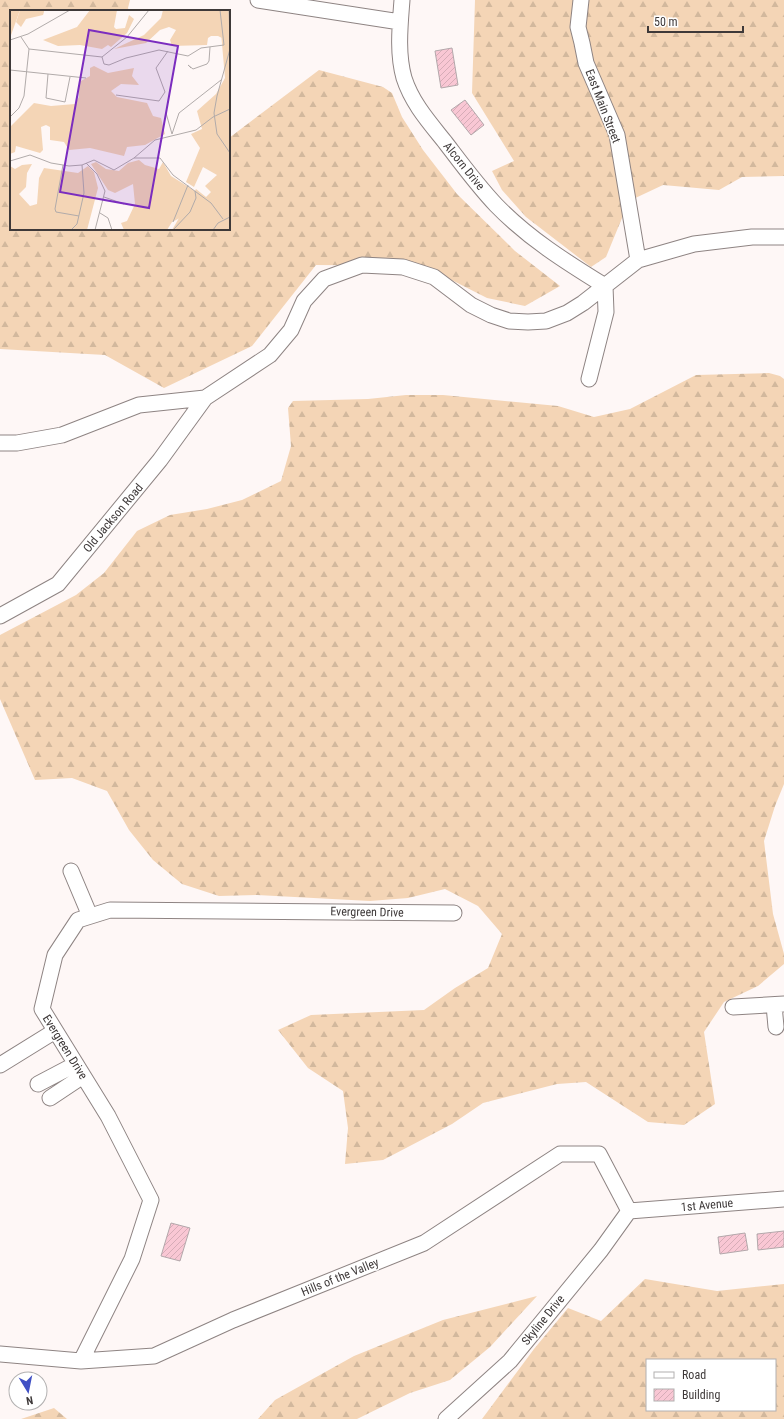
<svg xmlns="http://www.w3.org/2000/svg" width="784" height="1419" font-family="'Roboto Condensed',sans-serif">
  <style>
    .forest { fill: url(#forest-firs); fill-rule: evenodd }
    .building { fill: url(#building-hatch); stroke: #b3a8ab }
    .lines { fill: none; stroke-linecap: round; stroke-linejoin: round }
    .minor-casing { stroke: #8e8483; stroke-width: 17 }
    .minor { stroke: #fff; stroke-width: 15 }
    .labels { text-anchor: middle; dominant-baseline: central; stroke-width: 3; stroke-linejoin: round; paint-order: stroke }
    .street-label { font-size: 12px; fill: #3e3939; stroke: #fff }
    .inset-road { fill: none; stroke: #b1abaa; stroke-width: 1 }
    .view { fill: #7b2cbf; fill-opacity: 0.15; stroke: #7b2cbf; stroke-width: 2 }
    .inset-edge { fill: none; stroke: #3e3939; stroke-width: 2 }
  </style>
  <defs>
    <pattern id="forest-firs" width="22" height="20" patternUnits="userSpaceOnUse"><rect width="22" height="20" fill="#f4d5b6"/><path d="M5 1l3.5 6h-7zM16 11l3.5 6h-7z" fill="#d2b89d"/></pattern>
    <pattern id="building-hatch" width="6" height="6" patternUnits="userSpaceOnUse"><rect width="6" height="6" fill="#f9c7d4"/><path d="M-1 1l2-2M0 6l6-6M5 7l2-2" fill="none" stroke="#d6acb7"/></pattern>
  </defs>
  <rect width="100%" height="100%" fill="#fef7f6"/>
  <path class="forest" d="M0,0h130l-2,8 1,3h-118v218h218v-91l90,-68 64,17 9,6 10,24 21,33 34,44 58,57 45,35 -35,20 -38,-8 -63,-32 -108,-1 -64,81 -88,42 -59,-33 -105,-6z
    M475,0h309v176l-42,1 -23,13 -56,-5 -34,16 -23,56 -15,10 -65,-50 -24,-27 -10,-19 22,-10 -42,-68z
    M769,373l11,3 4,3v405l-9,22 -11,35 9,73 11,40v10l-26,22 -34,16 -20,30 11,72 -31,21 -36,-3 -62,-40 -29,2 -74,19 -31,21 -69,36 -38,4 3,-36 -5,-37 -35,-23 -30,-38 33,-15 113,-5 31,-22 33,-20 14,-34 -24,-28 -33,-17 -37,9 -38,3 -113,-6 -38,1 -37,-12 -29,-24 -24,-30 -22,-39 -35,-13 -37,2 -35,-81v-64l76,-40 28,-22 33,-42 33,-16 37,-6 35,-9 39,-19 10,-35 -3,-38 5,-7 75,-2 38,-4h37l115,11 36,11 36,-8 66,-34z
    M645,1279l72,12 67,-7v135h-302l52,-70 34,-41 33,13zM647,1360h128v50h-128z
    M537,1296l-47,51 -40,33 -40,13 -53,26h-99l17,-19 79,-44 89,-36z
    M54,1408l13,11h-46z"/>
  <path class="building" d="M452,48l6,37 -17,3 -6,-37z
    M465,100l19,25 -13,10 -20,-25z
    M171,1223l19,5 -10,33 -19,-5z
    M784,1231v16l-26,3 -1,-16z
    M745,1233l3,17 -28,4 -2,-17z"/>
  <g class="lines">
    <defs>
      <path id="minor" d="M258,0l142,22
        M402,0c-2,26 -5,53 2,78 8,25 25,44 41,64 16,21 32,43 51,63 32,33 70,57 109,81l1,26 -17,67
        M581,0l-3,27 4,16 4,20 31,72 21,125
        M0,443h17l45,-8 77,-30 66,-7 65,-43 21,-25 13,-29 20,-22 38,-14 41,2 31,10 37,28 20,10 18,6 19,1 18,-1 21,-8 16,-10 55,-43 56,-16 58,-7h32
        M0,616l58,-32 102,-124 45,-62
        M71,871l19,45
        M774,1005l2,22
        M733,1007l51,-3
        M0,1065l55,-34
        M38,1084l38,-20
        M50,1098l33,-22
        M629,1211l155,-12
        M0,1354l81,7 73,-5 79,-36 191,-77 136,-89h39l30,57
        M81,1361l51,-102 19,-59 -43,-84 -66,-107 13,-54 23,-35 32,-10 344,3
        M446,1419l64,-58 91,-111 28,-39"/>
    </defs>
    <use href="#minor" class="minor-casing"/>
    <use href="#minor" class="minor"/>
  </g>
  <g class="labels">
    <g class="street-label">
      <text transform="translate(603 106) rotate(69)">East Main Street</text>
      <text transform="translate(464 166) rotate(51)">Alcorn Drive</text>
      <text transform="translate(113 518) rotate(-50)">Old Jackson Road</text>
      <text transform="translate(367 912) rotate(1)">Evergreen Drive</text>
      <text transform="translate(65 1047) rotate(58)">Evergreen Drive</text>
      <text transform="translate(707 1205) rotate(-5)">1st Avenue</text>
      <text transform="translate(340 1277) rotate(-22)">Hills of the Valley</text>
      <text transform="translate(543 1320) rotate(-51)">Skyline Drive</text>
    </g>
  </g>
  <g transform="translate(10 10)">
    <rect width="220" height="220" fill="#fef7f6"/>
    <path d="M209,0h11v220h-58l24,-41 10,8 5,-5 -6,-6 12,-11 -14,-8 -9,20 -8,-5 14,-34 -9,-14 11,-5 -5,-18 19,-17 9,-16z" fill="#f4d5b6"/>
    <path d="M10,0h24v2l-1,3 -17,4 -5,8 -5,-5zM80,0h27l-3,17 2,2 9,-1 4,-13 5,4 -7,14 -16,14 -3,-2 -6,4 -22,-4 -22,1 -15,-6 34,-13zM153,0h64l1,31 -10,-5h-7l-3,2 -1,7 -35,1 -2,-6 6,-10 -7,-3 -9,3 -14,13 -32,6 30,-14 17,-17zM84,56l14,7 26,-5 -2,8 7,9 -18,-1 -10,7 6,6 30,6 6,13 8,2 4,16 -20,11 -18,2 -3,9 -34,-8 -21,2 -5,-8 -14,-2v-13l-4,-2 -5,2 2,23 -3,3 -24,-7 -1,6 -5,2v-27l24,-24 17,3 24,-2 4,-7v-15l11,-6v-8zM216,72h4v25l-13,6 3,-23zM220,102v33l-2,-6 -7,-3 -4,-17zM129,150l6,5 14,4 4,-7 8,14 24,15v5l-15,22 -8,4 -5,8h-43l-3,-7 6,-2 8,-17 -2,-20 -18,9 -7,-3 -17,-26 5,-2 10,7 13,2 9,-8zM22,154l-5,9 -1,14 -7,7 11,12 7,-2 2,-26 5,-10 34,5 10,-7 6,6 4,16 -11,42h-77v-64l5,3 7,-4zM191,187l20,16 -16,16 -31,1 5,-3z" fill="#f4d5b6"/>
    <path d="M0,0h10l-10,28z" fill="#f4d5b6"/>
    <path class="inset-road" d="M219,0l1,31M0,30l18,-6 42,-24M19,39l73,8M220,39l-13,47 -3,17 3,21 13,19M92,47l2,7 5,1 17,-7 33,-8 29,6 13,-8 23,-3 -4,-35M92,47l25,-20 22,-27M181,58l-3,-3 5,4 14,-5 2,-3 1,-14M0,60l76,8M38,64l-2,24 19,4 5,-25M106,85l43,6 6,-9 -9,-24 12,-17M156,103l6,21M0,107l9,-9 5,-12 5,-47 -8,-12M162,124l7,-21 42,-33M124,148l21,-18 41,-10 17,-13 17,-8M0,151l20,-6 21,8 18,3 13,-1 12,-5 20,10 20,-12h26l13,17 38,28 12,16M76,153l11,11 8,17 -10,39M53,155l-8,44 1,3 23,4M94,187l20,7M90,203l8,5 4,12M163,212l15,-37M61,220l6,-6 7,-31 -2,-28M163,220l17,-18 6,-14 -1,-7M203,220l5,-7 12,-6"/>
    <path class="view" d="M79,20l89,16 -29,162 -89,-16z"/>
    <rect width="220" height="220" class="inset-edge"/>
  </g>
  <rect x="646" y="1359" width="130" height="52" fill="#ffffff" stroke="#b2b0b0"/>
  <rect x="654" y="1372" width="20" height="6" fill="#ffffff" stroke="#b2b0b0"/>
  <text x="682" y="1379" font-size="12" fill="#3e3939">Road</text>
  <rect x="654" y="1389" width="20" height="12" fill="url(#building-hatch)" stroke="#b2b0b0"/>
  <text x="682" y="1399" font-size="12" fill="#3e3939">Building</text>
  <g transform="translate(28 1391) rotate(170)"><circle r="19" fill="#ffffff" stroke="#b2b0b0"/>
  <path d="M0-3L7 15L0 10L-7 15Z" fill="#4050c4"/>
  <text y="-6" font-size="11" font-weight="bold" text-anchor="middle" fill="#3e3939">N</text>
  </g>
  <path d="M648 26v6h95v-6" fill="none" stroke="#3e3939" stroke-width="2"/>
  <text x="654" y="26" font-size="12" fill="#3e3939" stroke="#ffffff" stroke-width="3" paint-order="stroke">50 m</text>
</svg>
